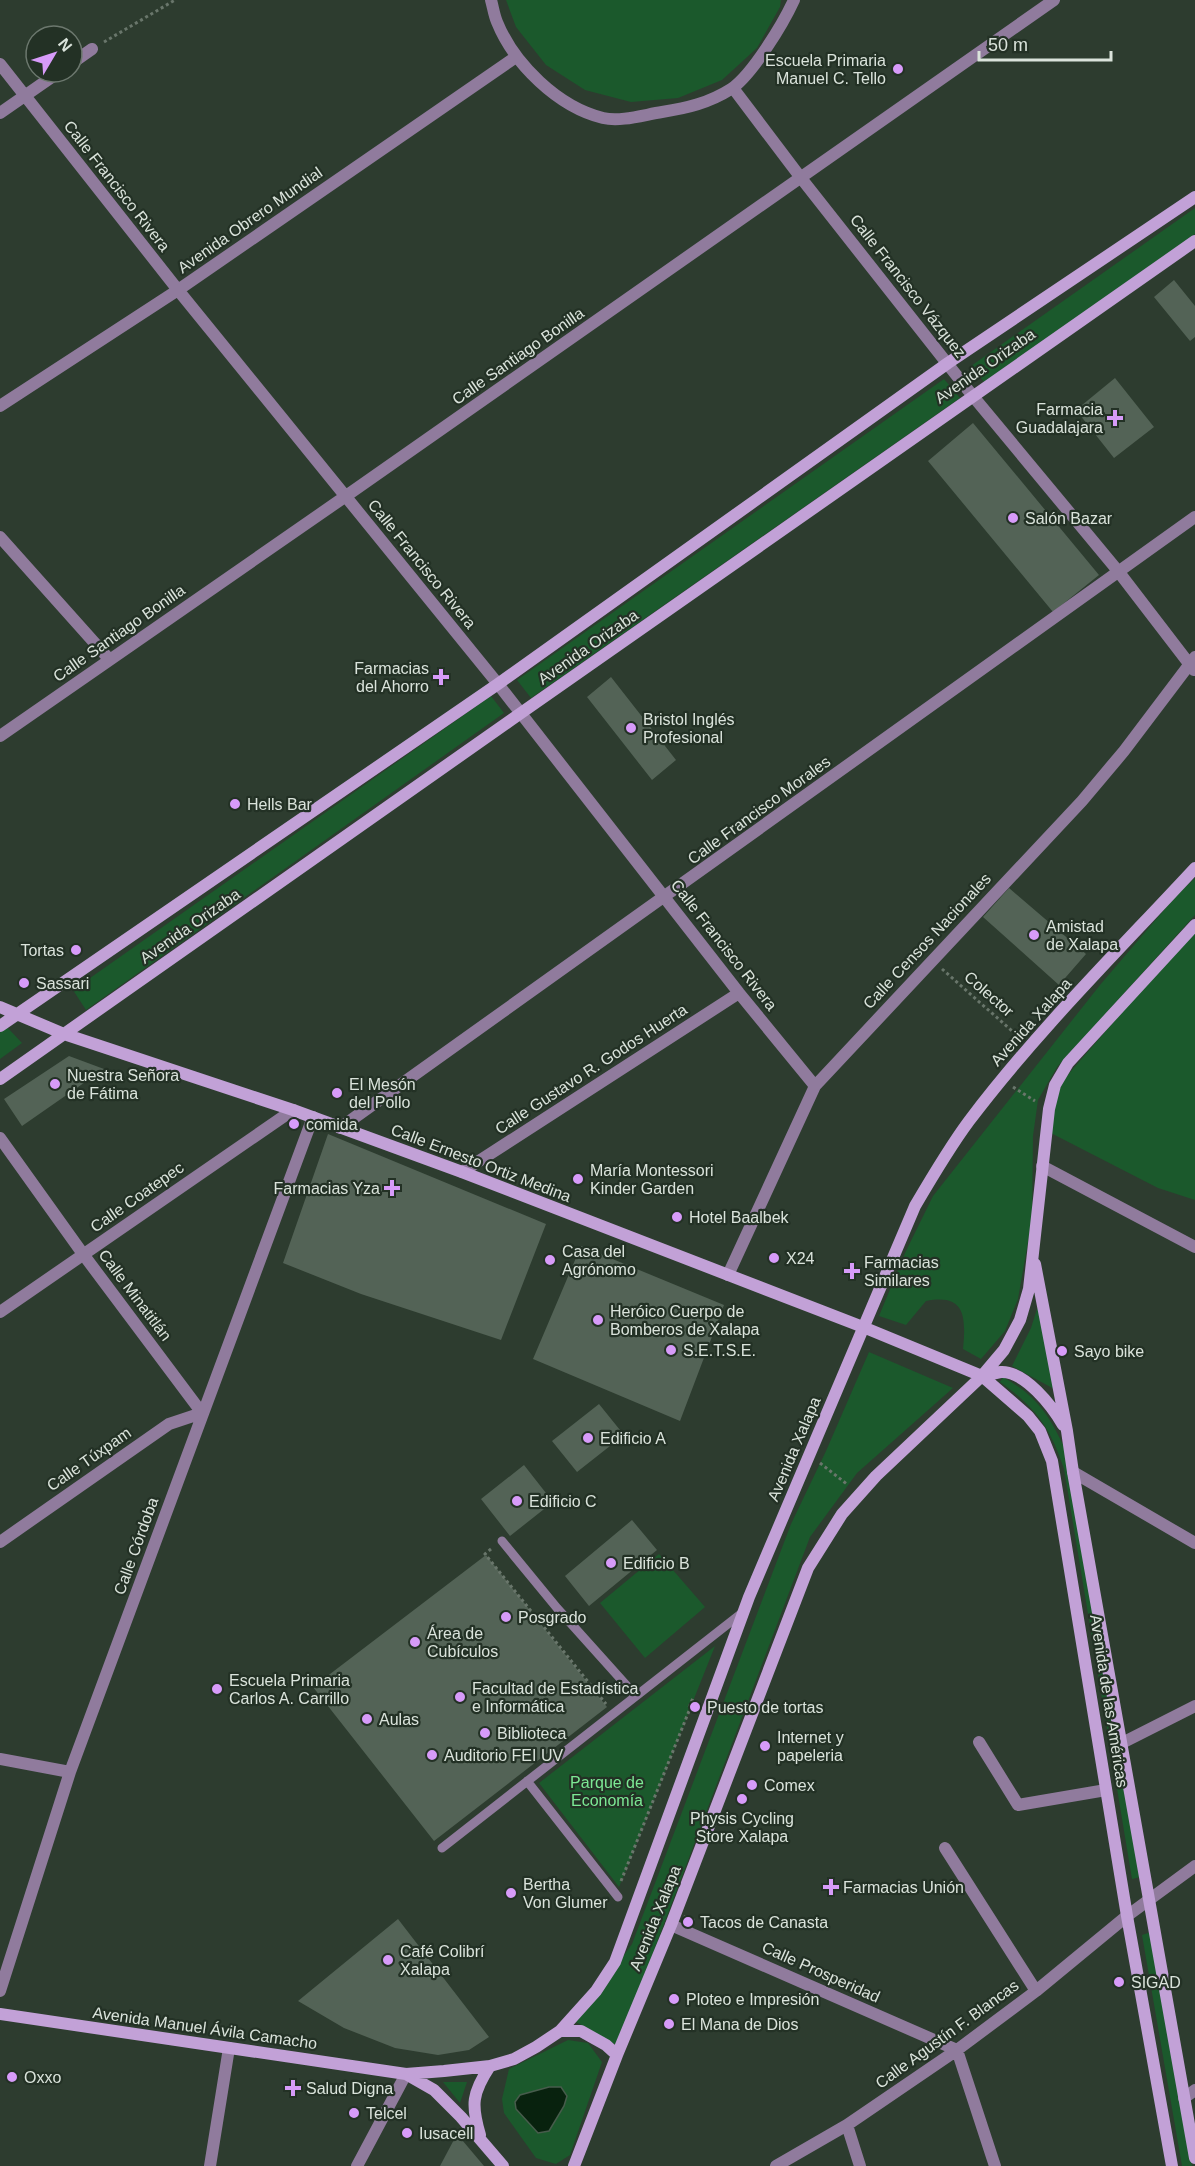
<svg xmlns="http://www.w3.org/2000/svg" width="1195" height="2166" font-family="Helvetica,sans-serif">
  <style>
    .green { fill: #1b592c }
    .water { fill: #08220e; stroke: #475c4c; stroke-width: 1.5 }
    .building { fill: #536356 }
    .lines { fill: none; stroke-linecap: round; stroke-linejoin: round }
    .path { stroke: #69766b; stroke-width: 3; stroke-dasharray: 3 3; stroke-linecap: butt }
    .service { stroke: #907b9d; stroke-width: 9 }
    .minor { stroke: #907b9d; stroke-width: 12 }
    .secondary { stroke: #c2a1d7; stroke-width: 12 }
    .poi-dot { fill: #d79bf9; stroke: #233125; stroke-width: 2 }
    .labels { text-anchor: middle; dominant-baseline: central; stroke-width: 4.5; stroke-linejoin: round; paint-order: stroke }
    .poi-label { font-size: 16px; fill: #dae3db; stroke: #233125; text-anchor: start }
    .street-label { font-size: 16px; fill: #dae3db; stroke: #233125 }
    .park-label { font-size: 16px; fill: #7ce894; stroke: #233125 }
  </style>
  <rect width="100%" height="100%" fill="#2d3c2f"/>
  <path class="green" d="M506,0h275l-1,7 -23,41 -35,32 -44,18 -47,4 -46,-12 -39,-25 -30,-38z
    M1195,208v26l-211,148 -13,-16z
    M944,379l16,19 -429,300 -14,-18z
    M491,696l13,17 -418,297 -13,-20z
    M1195,878v37l-138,152 -19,33 -5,36 -1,83 -14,80 -13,32 -24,28 -18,-10c3,-31 3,-56 -37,-48l-20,24 -27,-9 26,-63 28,-57 167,-211 76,-89z
    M1195,928v272l-37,-12 -115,-59 10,-37z
    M6,1026l16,17 -22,16v-29z
    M1041,1296l15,94 -44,-24 19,-38z
    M869,1352l84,36 -96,85 -47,64 -160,424 -34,84 -40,-23 56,-78 159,-420 35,-73z
    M1003,1377c33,19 45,36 61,70l77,430 -9,2 -68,-410c-14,-42 -28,-61 -64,-87z
    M659,1554l46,53 -60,51 -45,-55z
    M715,1646l-96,241 -80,-104z
    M1151,1932l41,234h-10l-40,-231z
    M568,2040l20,3 14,19 -32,93 -14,9 -20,-6 -32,-45 -2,-14 7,-30z
    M443,2082h24l-7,21z"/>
  <path class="water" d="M549,2087h12l6,9 -3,10 -15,25 -11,2 -22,-24 -1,-7 5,-7z"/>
  <path class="building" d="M1174,280l21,26v31l-5,4 -36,-44z
    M1115,378l39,49 -40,31 -38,-48z
    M973,423l126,152 -46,37 -125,-151z
    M611,677l65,83 -24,20 -65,-83z
    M1009,888l77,66 -27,31 -76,-68z
    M69,1056l35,13 -82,57 -18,-27z
    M328,1134l218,90 -45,116 -140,-46 -78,-31z
    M581,1246l143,59 -44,116 -147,-62z
    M599,1404l25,31 -47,37 -25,-31z
    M524,1465l29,37 -43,34 -29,-37z
    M632,1520l25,30 -68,56 -24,-30z
    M486,1555l121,152 -173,134 -121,-154z
    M684,1915l11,4 -3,10 -11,-3z
    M398,1919l91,118 -20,13 -31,5 -43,-7 -51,-20 -46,-27z
    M457,2134l27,32h-44z"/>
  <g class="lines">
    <path class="path" d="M104,42l71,-42
      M942,969l78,69
      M1013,1087l22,14
      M820,1463l28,22
      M491,1549l-6,5 121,150
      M689,1707l4,-9
      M621,1881l70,-175"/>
    <path class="service" d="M502,1541l55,67 79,88
      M527,1781l91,116
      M442,1848l300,-235"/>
    <path class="minor" d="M491,0c2,7 3,15 6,22 17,42 61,85 106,96 18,4 40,-3 59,-6 25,-4 47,-9 69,-23 21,-14 52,-65 63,-89
      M72,63l20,-14
      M0,64l178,226 320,394 241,309 76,93
      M733,88l68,90 171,217 146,176 76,99
      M0,113l59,-41
      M0,406l178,-116 338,-233
      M0,537l109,122
      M0,736l346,-240 708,-496
      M340,1128l855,-611
      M0,1138l83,116 119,159 -33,11 -169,118
      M1042,1166l153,81
      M462,1172l277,-179
      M728,1275l87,-189 267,-285 42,-50 71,-94
      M0,1312l293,-202
      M1073,1472l122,71
      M979,1742l39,63 88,-15
      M1122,1743l73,-37
      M0,1759l70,13
      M945,1848l91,143
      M671,1925l286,125 38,116
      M0,1991l70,-219 243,-655
      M1184,2098l11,-8
      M847,2125l13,41
      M210,2166l19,-118
      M357,2166l49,-92
      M776,2166l71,-41 110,-75 79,-59 91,-75 68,-50"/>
    <path class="secondary" d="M0,1007l64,27 229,76 169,62 401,155 119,49 46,40 12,15 12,30 75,455 45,250
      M0,1026l498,-342 450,-321 247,-166
      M0,1079c399,-278 795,-562 1195,-838
      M1035,1264l32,167 6,41 122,686
      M982,1376c6,-1 13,-3 19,-4 24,-1 51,34 62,53
      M0,2014l406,60 38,-3 46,-5 24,-7 22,-12 24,-16 36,-40 19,-29 134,-365 166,-391c17,-29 34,-58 54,-85 68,-90 150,-171 226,-253
      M560,2031h21l25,14 11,10
      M406,2074l28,16 27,27 42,49
      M480,2135c-9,-30 -8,-42 10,-69
      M574,2166l43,-111 54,-130 137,-357 34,-54 34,-38 106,-100 22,-26 16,-30 9,-31 20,-180 6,-24 13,-22 127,-138"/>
  </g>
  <g class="poi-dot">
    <circle cx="898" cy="69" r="6"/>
    <path d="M1112 409h6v6h6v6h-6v6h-6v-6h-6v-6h6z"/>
    <circle cx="1013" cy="518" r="6"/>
    <path d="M438 668h6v6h6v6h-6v6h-6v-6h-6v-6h6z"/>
    <circle cx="631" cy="728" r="6"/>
    <circle cx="235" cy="804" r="6"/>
    <circle cx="1034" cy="935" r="6"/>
    <circle cx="76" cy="950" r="6"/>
    <circle cx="24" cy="983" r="6"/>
    <circle cx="55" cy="1084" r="6"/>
    <circle cx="337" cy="1093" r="6"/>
    <circle cx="294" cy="1124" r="6"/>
    <circle cx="578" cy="1179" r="6"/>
    <path d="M389 1179h6v6h6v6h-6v6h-6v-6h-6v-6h6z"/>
    <circle cx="677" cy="1217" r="6"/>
    <circle cx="774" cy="1258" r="6"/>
    <circle cx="550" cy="1260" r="6"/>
    <path d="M849 1262h6v6h6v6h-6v6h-6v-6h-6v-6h6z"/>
    <circle cx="598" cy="1320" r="6"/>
    <circle cx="671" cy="1350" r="6"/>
    <circle cx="1062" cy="1351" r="6"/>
    <circle cx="588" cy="1438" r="6"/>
    <circle cx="517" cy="1501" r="6"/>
    <circle cx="611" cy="1563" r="6"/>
    <circle cx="506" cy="1617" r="6"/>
    <circle cx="415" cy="1642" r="6"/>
    <circle cx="217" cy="1689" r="6"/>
    <circle cx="460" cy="1697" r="6"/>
    <circle cx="695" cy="1707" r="6"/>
    <circle cx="367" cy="1719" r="6"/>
    <circle cx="485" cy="1733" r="6"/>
    <circle cx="765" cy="1746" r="6"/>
    <circle cx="432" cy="1755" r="6"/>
    <circle cx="752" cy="1785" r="6"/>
    <circle cx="742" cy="1799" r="6"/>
    <path d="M828 1878h6v6h6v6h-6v6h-6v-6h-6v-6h6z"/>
    <circle cx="511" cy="1893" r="6"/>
    <circle cx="688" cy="1922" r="6"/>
    <circle cx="388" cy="1960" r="6"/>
    <circle cx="1119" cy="1982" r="6"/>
    <circle cx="674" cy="1999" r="6"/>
    <circle cx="669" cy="2024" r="6"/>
    <circle cx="12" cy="2077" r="6"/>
    <path d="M290 2079h6v6h6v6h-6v6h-6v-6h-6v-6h6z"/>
    <circle cx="354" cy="2113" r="6"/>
    <circle cx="407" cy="2133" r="6"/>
  </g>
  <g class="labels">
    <g class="poi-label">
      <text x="886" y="60" text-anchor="end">Escuela Primaria<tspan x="886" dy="18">Manuel C. Tello</tspan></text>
      <text x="1103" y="409" text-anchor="end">Farmacia<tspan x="1103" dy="18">Guadalajara</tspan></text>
      <text x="1025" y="518">Salón Bazar</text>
      <text x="429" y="668" text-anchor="end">Farmacias<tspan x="429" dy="18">del Ahorro</tspan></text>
      <text x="643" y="719">Bristol Inglés<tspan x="643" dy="18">Profesional</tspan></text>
      <text x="247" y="804">Hells Bar</text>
      <text x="1046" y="926">Amistad<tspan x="1046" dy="18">de Xalapa</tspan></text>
      <text x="64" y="950" text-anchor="end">Tortas</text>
      <text x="36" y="983">Sassari</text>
      <text x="67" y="1075">Nuestra Señora<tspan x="67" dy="18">de Fátima</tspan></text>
      <text x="349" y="1084">El Mesón<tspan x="349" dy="18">del Pollo</tspan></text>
      <text x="306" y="1124">comida</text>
      <text x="590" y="1170">María Montessori<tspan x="590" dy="18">Kinder Garden</tspan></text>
      <text x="380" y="1188" text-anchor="end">Farmacias Yza</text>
      <text x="689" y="1217">Hotel Baalbek</text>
      <text x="562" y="1251">Casa del<tspan x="562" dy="18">Agrónomo</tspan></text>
      <text x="786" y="1258">X24</text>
      <text x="864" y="1262">Farmacias<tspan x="864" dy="18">Similares</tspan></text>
      <text x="610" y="1311">Heróico Cuerpo de<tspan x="610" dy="18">Bomberos de Xalapa</tspan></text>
      <text x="683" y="1350">S.E.T.S.E.</text>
      <text x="1074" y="1351">Sayo bike</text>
      <text x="600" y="1438">Edificio A</text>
      <text x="529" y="1501">Edificio C</text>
      <text x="623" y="1563">Edificio B</text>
      <text x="518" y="1617">Posgrado</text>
      <text x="427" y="1633">Área de<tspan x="427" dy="18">Cubículos</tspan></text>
      <text x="229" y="1680">Escuela Primaria<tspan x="229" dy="18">Carlos A. Carrillo</tspan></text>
      <text x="472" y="1688">Facultad de Estadística<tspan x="472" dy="18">e Informática</tspan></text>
      <text x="707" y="1707">Puesto de tortas</text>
      <text x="379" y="1719">Aulas</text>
      <text x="497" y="1733">Biblioteca</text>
      <text x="777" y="1737">Internet y<tspan x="777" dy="18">papeleria</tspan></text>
      <text x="444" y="1755">Auditorio FEI UV</text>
      <text x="764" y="1785">Comex</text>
      <text x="742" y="1818" text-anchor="middle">Physis Cycling<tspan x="742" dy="18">Store Xalapa</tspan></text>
      <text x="523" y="1884">Bertha<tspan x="523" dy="18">Von Glumer</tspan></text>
      <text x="843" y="1887">Farmacias Unión</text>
      <text x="700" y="1922">Tacos de Canasta</text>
      <text x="400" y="1951">Café Colibrí<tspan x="400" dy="18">Xalapa</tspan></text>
      <text x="1131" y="1982">SIGAD</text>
      <text x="686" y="1999">Ploteo e Impresión</text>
      <text x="681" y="2024">El Mana de Dios</text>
      <text x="24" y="2077">Oxxo</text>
      <text x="306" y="2088">Salud Digna</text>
      <text x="366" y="2113">Telcel</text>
      <text x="419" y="2133">Iusacell</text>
    </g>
    <g class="street-label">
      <text transform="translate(117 186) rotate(52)">Calle Francisco Rivera</text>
      <text transform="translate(250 220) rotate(-35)">Avenida Obrero Mundial</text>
      <text transform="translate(908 286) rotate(52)">Calle Francisco Vázquez</text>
      <text transform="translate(518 356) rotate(-35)">Calle Santiago Bonilla</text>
      <text transform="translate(985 366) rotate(-35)">Avenida Orizaba</text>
      <text transform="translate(422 564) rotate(51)">Calle Francisco Rivera</text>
      <text transform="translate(119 633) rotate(-35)">Calle Santiago Bonilla</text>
      <text transform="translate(588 647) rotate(-35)">Avenida Orizaba</text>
      <text transform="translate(759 810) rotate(-36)">Calle Francisco Morales</text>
      <text transform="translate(190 926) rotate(-35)">Avenida Orizaba</text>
      <text transform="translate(927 941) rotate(-47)">Calle Censos Nacionales</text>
      <text transform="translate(724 945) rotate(52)">Calle Francisco Rivera</text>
      <text transform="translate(989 994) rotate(41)">Colector</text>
      <text transform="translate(1031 1022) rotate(-48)">Avenida Xalapa</text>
      <text transform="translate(591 1069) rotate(-33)">Calle Gustavo R. Godos Huerta</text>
      <text transform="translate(481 1163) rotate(21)">Calle Ernesto Ortiz Medina</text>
      <text transform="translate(137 1197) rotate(-35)">Calle Coatepec</text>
      <text transform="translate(135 1295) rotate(53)">Calle Minatitlán</text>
      <text transform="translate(794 1449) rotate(-67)">Avenida Xalapa</text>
      <text transform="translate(89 1459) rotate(-35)">Calle Túxpam</text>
      <text transform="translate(136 1546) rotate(-70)">Calle Córdoba</text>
      <text transform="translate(1109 1701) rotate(81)">Avenida de las Américas</text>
      <text transform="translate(655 1918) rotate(-68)">Avenida Xalapa</text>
      <text transform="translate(821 1972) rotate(24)">Calle Prosperidad</text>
      <text transform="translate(205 2028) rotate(8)">Avenida Manuel Ávila Camacho</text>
      <text transform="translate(947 2034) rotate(-36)">Calle Agustín F. Blancas</text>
    </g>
    <g class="park-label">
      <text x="607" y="1782">Parque de<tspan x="607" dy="18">Economía</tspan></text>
    </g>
  </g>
  <g transform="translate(54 54) rotate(51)"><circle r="28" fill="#233125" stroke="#6c786e" stroke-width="1.5"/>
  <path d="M0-4.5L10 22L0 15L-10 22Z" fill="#d79bf9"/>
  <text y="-9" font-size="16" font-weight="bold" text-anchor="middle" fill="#dae3db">N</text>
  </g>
  <path d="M979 51v9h132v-9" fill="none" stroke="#dae3db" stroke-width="3"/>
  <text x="988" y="51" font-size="18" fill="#dae3db" stroke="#233125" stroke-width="4.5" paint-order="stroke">50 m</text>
</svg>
